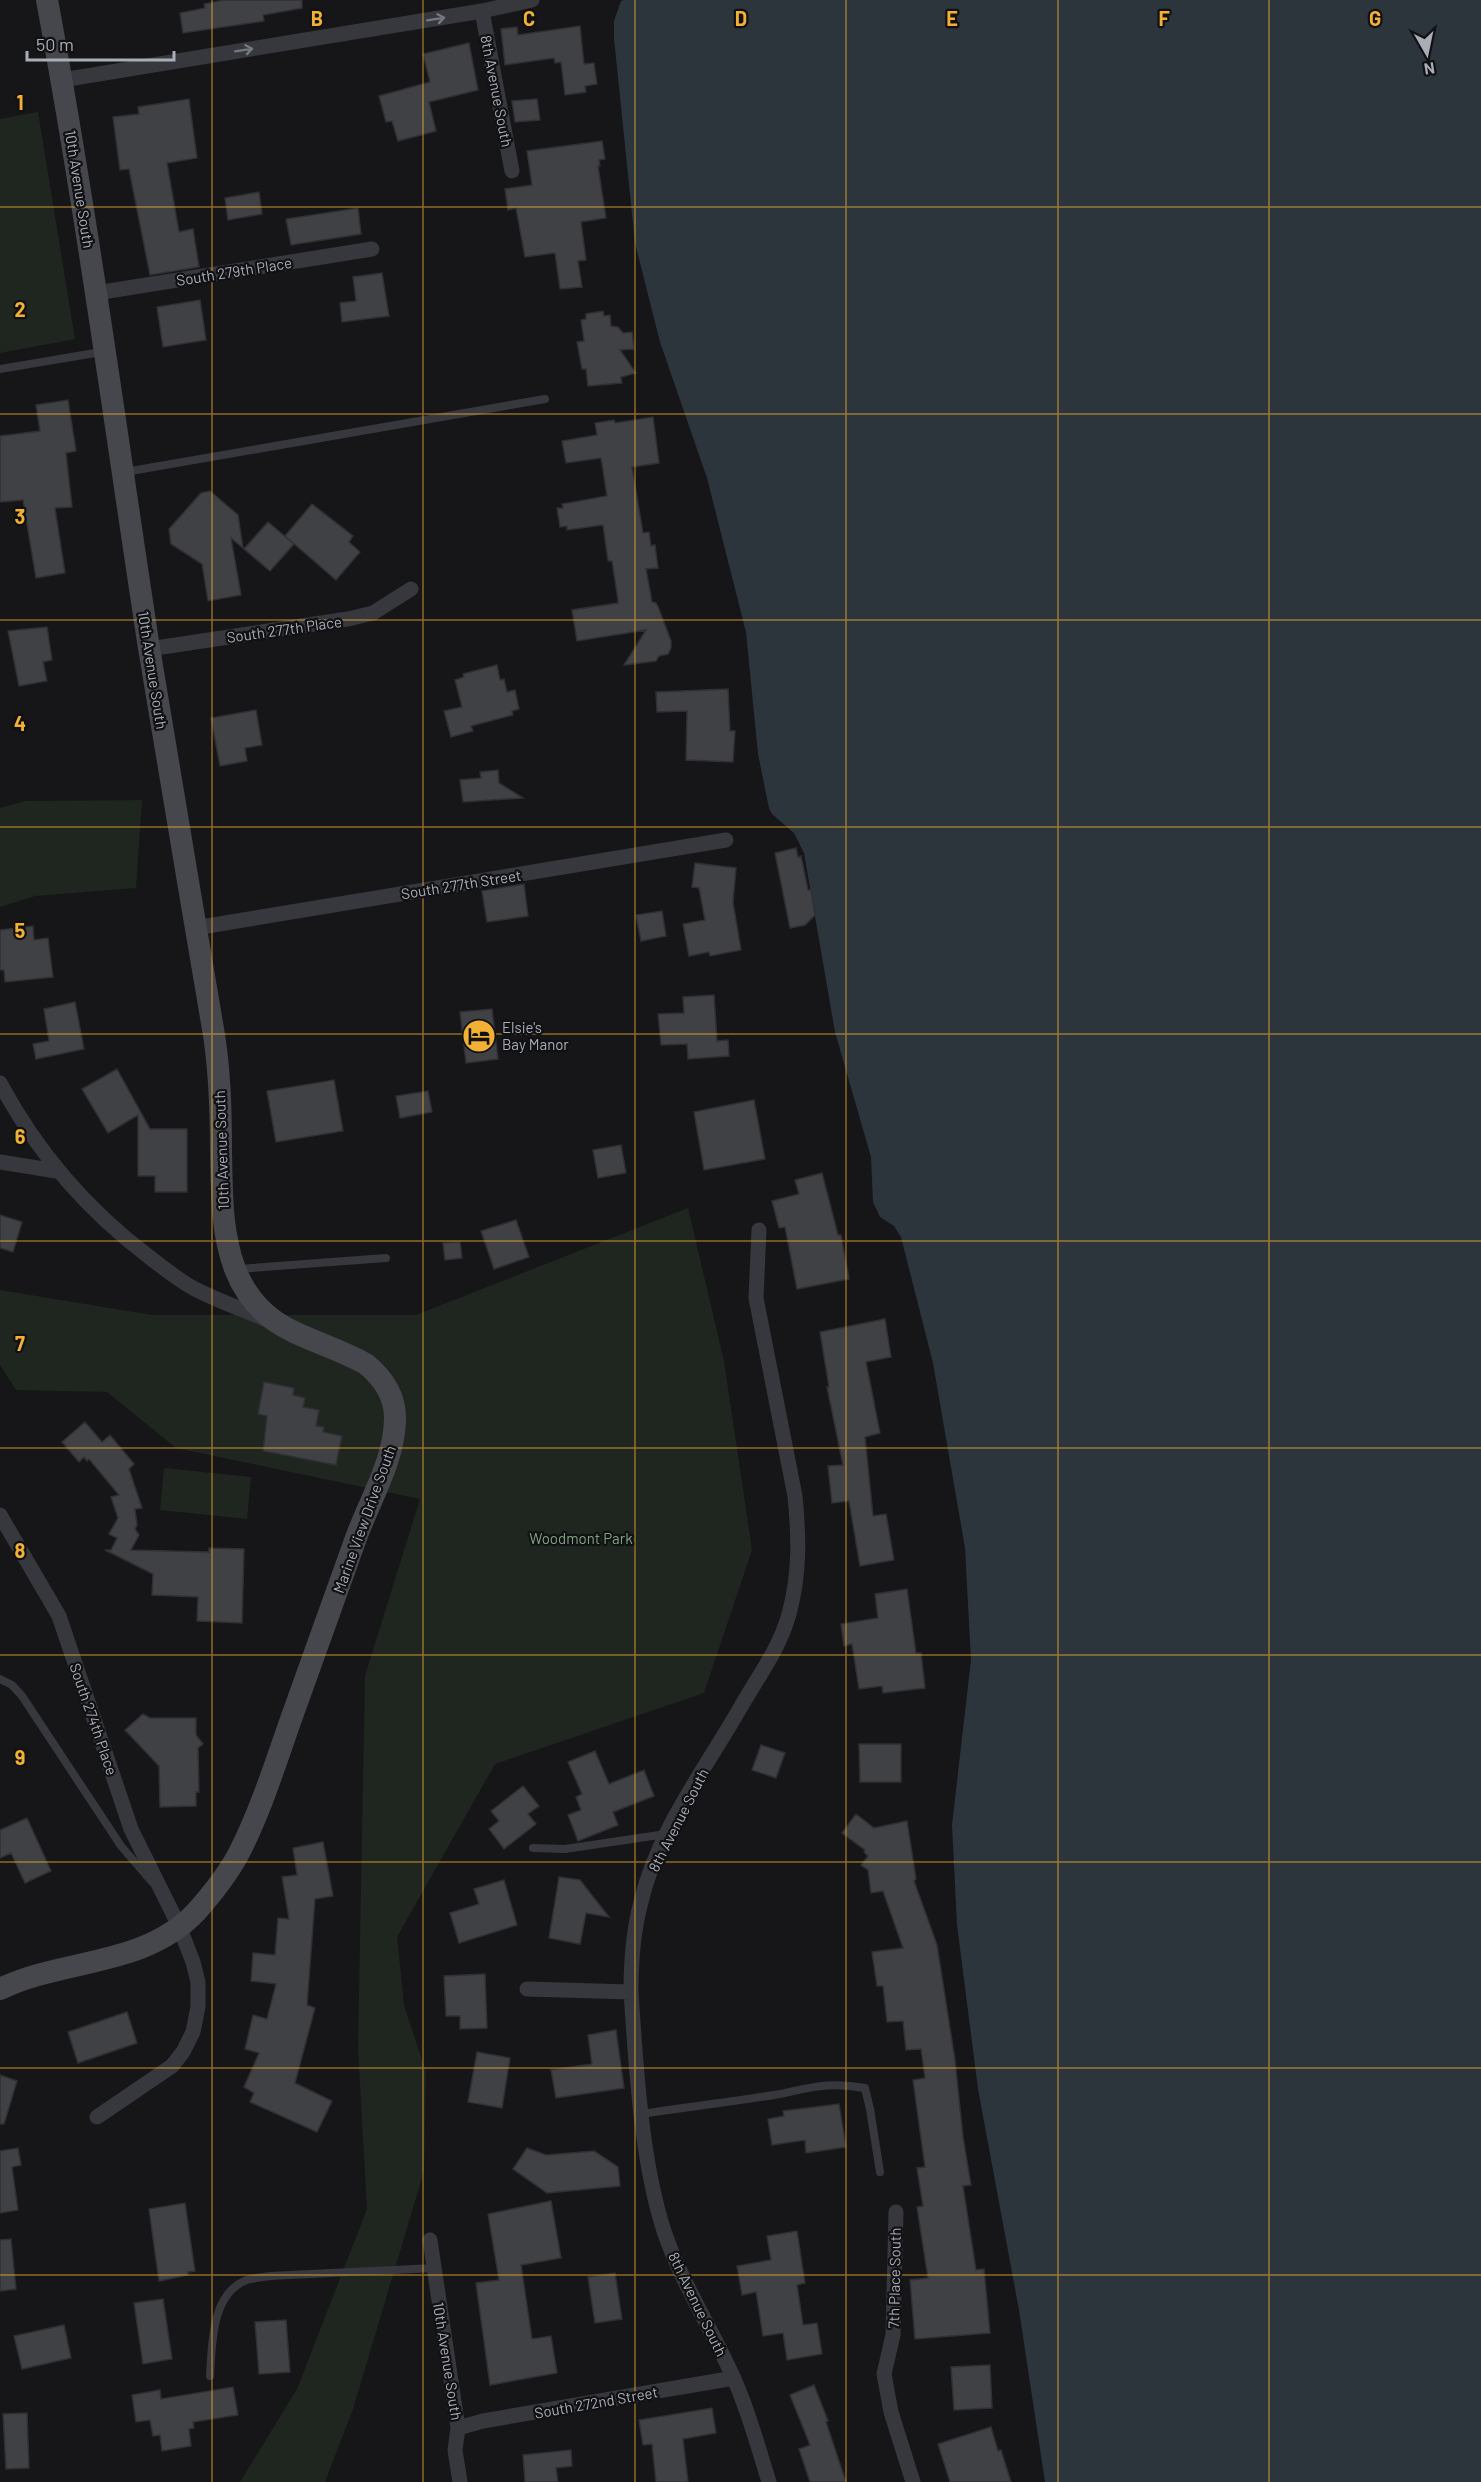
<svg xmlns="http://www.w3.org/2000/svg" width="1481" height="2482" font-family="Barlow,sans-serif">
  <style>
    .green { fill: #1e261f }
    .water { fill: #2c353c }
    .building { fill: #404145; stroke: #303034; stroke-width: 1.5 }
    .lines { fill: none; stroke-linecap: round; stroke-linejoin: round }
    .service { stroke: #37383d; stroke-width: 8 }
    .minor { stroke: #37383d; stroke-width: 15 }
    .secondary { stroke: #45474d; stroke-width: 22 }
    .oneway { stroke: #757881 }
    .grid { fill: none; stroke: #f2b134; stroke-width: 1.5; stroke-opacity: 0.55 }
    .labels { text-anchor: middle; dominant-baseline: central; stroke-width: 4.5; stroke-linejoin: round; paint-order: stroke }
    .street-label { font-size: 15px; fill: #a8adb8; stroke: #111113 }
    .poi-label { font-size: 15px; fill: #a8adb8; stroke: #111113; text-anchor: start }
    .park-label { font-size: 15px; fill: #7fa381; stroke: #111113 }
    .grid-label { font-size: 20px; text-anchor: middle; font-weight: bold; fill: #f2b134; stroke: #111113; stroke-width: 4.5; stroke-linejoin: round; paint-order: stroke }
  </style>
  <rect width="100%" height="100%" fill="#161618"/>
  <path class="green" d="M38,112l37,227 -75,14v-234z
    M142,800l-6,88 -101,8 -35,11v-99l25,-7z
    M688,1208l36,153 28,189 -48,143 -209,71 -98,173 7,68 22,67 -2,99 -71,238 -28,73h-85l57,-93 70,-180 -9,-162 7,-371 55,-177 -244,-51 -69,-56 -91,-2 -16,-25v-75l152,25h264z
    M164,1468l87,9 -4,42 -87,-9z"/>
  <path class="water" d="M1481,0v2482h-436l-26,-172 -41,-221 -21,-164 -5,-100 19,-165 -6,-112 -32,-185 -32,-126 -7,-11 -14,-9 -7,-15 -2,-45 -36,-125 -31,-179 -10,-20 -22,-19 -3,-6 -11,-54 -12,-122 -39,-154 -47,-136 -25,-99 -21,-205v-17l7,-20 3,-1z"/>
  <path class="building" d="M224,0h78v8l-39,7 1,6 -81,12 -3,-20 25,-5 -1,-4z
    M580,26l4,38 10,-1 3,21 -12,2 1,6 -21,3 -4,-33 -6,1 -1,-5 -49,7 -4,-36 16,-2 1,8z
    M469,43l9,47 -49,12 7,29 -38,10 -6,-20 -6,1 -7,-26 51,-14 -7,-28z
    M189,99l8,59 -30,5 12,69 14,-3 6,38 -49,8 -21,-106 -9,1 -7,-53 26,-3 -1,-7z
    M537,99l3,21 -25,2 -3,-21z
    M602,141l3,18 -6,1 1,6h-2l8,52 -25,4 5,38 -8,1 4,26 -22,2 -5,-36 -30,4 -9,-49 -8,2 -3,-21 27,-4 -5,-34z
    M259,192l3,22 -34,6 -3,-22z
    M358,208l3,26 -70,11 -5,-26z
    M382,273l7,43 -47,6 -2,-19 16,-2 -3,-24z
    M200,300l6,40 -43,7 -6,-40z
    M603,311l1,5 6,-1 1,11 7,1 5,6 9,-1 2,17 -14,1 16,23 -15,4 1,6 -34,3 -2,-17h-4l-5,-27 7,-1 -3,-21 5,-1v-5z
    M68,400l8,51 -10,2 6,54 -17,1 10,65 -29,5 -13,-78 -23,2v-66l40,-5 -4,-26z
    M653,417l6,46 -27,4 11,66 6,-1 2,14 4,-1 3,23 -12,1 6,33 4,1 3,6 12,32v7l-3,6 -9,2 -3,5 -32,4 22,-35 -69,11 -5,-31 46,-7v-3l-6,-39h-4l-5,-36 -36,5v-4l-7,1 -3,-19h6l-1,-4 45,-8 -6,-38 -35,5 -4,-22 35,-6 -2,-12 19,-3 1,3z
    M210,491l28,24 5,33 -12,-10 10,57 -33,6 -6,-37 -31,-20 -2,-15 32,-36z
    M312,504l41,32 -4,6 11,10 -24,28 -51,-44z
    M268,522l26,22 -24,27 -26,-22z
    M47,627l5,33 -9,2 4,19 -28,5 -11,-55z
    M497,665l3,15 4,-1 3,13 8,-2 4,19 -7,2 1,4 -42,11 2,5 -22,6 -7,-26 18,-4 -7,-27 9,-3 -1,-3z
    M728,689l2,42h5l-2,31 -47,-2 1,-49 -30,1 -1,-20z
    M256,710l6,35 -17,3 2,13 -27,5 -9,-48z
    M498,770l1,13 24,15 -60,4 -3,-22 21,-2 -1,-6z
    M796,848l2,9 3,-1 7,34h3l4,25 -10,10 -15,3 -15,-75z
    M695,863l41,5 -3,34 8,48 -31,6 -1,-4 -20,4 -6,-32 22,-4 -6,-32 -7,-1z
    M524,884l4,32 -41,6 -5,-31z
    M662,911l4,25 -25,5 -5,-26z
    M33,926l1,14 14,-2 5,39 -48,5 -1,-12h-4v-40z
    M714,995l3,46 11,-1 1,16 -41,3 -1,-15 -26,1 -3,-31 26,-1 -1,-16z
    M75,1002l9,47 -48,10 -3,-15 16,-3 -5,-32z
    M492,1009l6,50 -32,4 -6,-51z
    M117,1069l33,60h37v63h-32v-16h-17v-61l-30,18 -26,-44z
    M334,1080l9,51 -67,11 -9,-51z
    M428,1091l4,21 -32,6 -4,-22z
    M754,1100l11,59 -61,11 -10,-58z
    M621,1145l5,28 -28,5 -5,-28z
    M822,1173l16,62h3l8,44 -52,10 -12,-62 -6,1 -7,-27 27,-7 -4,-14z
    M0,1215l22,7 -9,30 -13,-4z
    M516,1220l13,37 -35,12 -13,-38z
    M460,1242l2,16 -17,2 -2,-17z
    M885,1319l6,38 -25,5 14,71 -15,4 8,79 13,-2 8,46 -34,6 -11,-65 -17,2 -4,-37 15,-1 -16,-78h2l-9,-55z
    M264,1382l30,6 -1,7 12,3 -2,9 16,3 -3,16 8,1 -1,5 19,4 -6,29 -73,-14 4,-35 -9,-2z
    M85,1422l17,20 8,-7 24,29 -5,5 13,39 -7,1 2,16 -2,4 4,6 -8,15 78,2v-4l35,1 -2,74 -45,-2 1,-24 -46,-2 1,-21 -48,-24h6l6,-12 -8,-4 9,-16 -7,-21 8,-2 -30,-36 -2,2 -3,-4 -5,5 -17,-20z
    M907,1589l9,64h5l4,35 -42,5 -1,-7 -23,3 -7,-45 -8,2 -3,-22 37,-6 -3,-24z
    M143,1714l7,4h46v17l7,9 -5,4 1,44h-3v14l-36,1 -1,-41 -34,-36z
    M859,1744h42v38h-41z
    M761,1745l24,8 -9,25 -24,-8z
    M595,1751l14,33 35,-14 10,26 -41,16 5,13 -40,16 -10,-26 13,-5 -5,-13 6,-3 -14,-32z
    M523,1786l16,20 -11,8 8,10 -32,25 -15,-20 10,-8 -8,-10z
    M856,1814l18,14 33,-7 9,58 -2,2 23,64 18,115 8,77 8,48 -8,1 13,84 8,-1 6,64 -75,6 -5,-59 18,-2 -11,-71 6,-1 -6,-38 8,-1 -12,-87 12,-2 -4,-29 -15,1 -3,-29 -16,1 -4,-36h-6l-5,-34 31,-4 -20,-57 -12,2 -3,-23 -7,-5 7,-9 -4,-4 1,-2 -23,-17z
    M27,1818l24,53 -26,12 -14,-30 -11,5v-28z
    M323,1842l10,54 -18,3 -8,106 8,3 -20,75 37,18 -15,31 -67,-30 4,-9 -10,-6 15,-34 -14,-4 8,-34 14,4 9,-35 -25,-3 2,-28 22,2 3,-37 11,1 -7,-42 15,-2 -4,-27z
    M559,1877l21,3 29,37 -23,-4 -6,31 -31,-6z
    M504,1880l13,45 -58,18 -9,-30 29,-9 -5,-15z
    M485,1974l2,54 -27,1v-13h-14l-2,-40z
    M127,2012l10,31 -59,20 -10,-31z
    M616,2030l8,58 -68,10 -5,-28 41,-6 -4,-29z
    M477,2052l33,6 -8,50 -34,-6z
    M0,2075l17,6 -13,43h-4z
    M839,2104l7,43 -40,6 -1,-13 -33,5 -4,-26 16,-3 -1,-5z
    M18,2148l3,17 -9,2 6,43 -18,3v-62z
    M527,2148l19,7 48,-4 24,16 2,19 -73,7 -34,-24z
    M551,2201l10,57 -40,7 11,74 19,-3 6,37 -67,12 -14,-102 23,-3 -11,-66z
    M185,2203l10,68 -7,1v3l-29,6 -10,-72z
    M797,2231l8,52 -8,2 6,40 14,-2 5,31 -35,6 -4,-27 -20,3 -7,-44 -14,3 -5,-29 34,-6 -4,-24z
    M11,2239l5,50 -16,2v-51z
    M615,2273l7,46 -27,4 -7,-46z
    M163,2299l9,60 -29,5 -9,-61z
    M286,2320l4,52 -31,2 -4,-52z
    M64,2325l7,33 -49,11 -8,-33z
    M990,2365l2,43 -38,2 -3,-43z
    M814,2385l14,36 -2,1 20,60h-36l-11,-33 11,-4 -20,-50z
    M233,2387l5,28 -45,7 1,6 -5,1 2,17 -29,5 -2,-16 -7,1 -3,-16 -14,2 -4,-27 28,-5 1,9z
    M712,2408l4,25 -33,6 5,43h-32l-4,-38 -9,1 -4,-25z
    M27,2413l2,55 -23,1 -3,-55z
    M991,2427l7,24 3,-1 10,32h-61l-12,-38z
    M571,2450l1,16 -16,2 2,14h-33l-2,-27z"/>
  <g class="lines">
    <path class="service" d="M0,369l101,-17
      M125,472l420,-73
      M238,1269l148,-11
      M0,1679l12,6 10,11 99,150 31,36
      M533,1848l32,1 101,-15
      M642,2114c44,-7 89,-12 132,-19 36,-7 53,-14 91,-7l5,21 10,63
      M210,2376c2,-31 1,-83 37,-96 7,-2 16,-3 23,-4l164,-8"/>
    <path class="minor" d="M482,11l30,160
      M62,80l420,-69 50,-11
      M96,293l276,-44
      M149,649l199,-30 25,-6 38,-24
      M195,928l531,-88
      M0,1083c37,69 86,126 148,173 14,11 29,23 45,32 23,12 48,21 72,31
      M0,1162l56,9
      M759,1230l-3,68 39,198c4,41 5,78 -6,118 -9,33 -29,60 -46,89 -36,64 -85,126 -102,199 -8,29 -10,60 -10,90 5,74 10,168 33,239 17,51 48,98 70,148 15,33 24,68 35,103
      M0,1515l59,101 72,213 48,97 14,36 5,20v25l-5,25 -10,20 -11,14 -75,51
      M527,1989l104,3
      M896,2212l-3,123 -9,39 7,38 22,70
      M430,2240l28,188 -3,22 5,32
      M458,2428l25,-7 251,-43"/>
    <path class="secondary" d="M0,1989c64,-31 144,-22 196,-77 16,-18 32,-38 43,-59 21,-41 36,-88 51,-131 22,-61 44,-123 66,-184 14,-39 39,-78 39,-120 0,-23 -12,-40 -29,-54 -54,-30 -105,-29 -131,-95 -14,-37 -13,-77 -14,-116 0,-43 -1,-87 -9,-130 -21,-125 -43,-250 -63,-375 -33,-216 -62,-433 -102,-648"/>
  </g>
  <defs><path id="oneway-shaft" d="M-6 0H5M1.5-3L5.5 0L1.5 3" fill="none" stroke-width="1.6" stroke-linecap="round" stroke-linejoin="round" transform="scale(1.5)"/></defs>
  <g class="oneway">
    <use href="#oneway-shaft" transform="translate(436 19) rotate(-9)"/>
    <use href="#oneway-shaft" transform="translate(244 50) rotate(-9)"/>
  </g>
  <path class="grid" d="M212,0v2482M423,0v2482M635,0v2482M846,0v2482M1058,0v2482M1269,0v2482M0,207h1481M0,414h1481M0,620h1481M0,827h1481M0,1034h1481M0,1241h1481M0,1448h1481M0,1655h1481M0,1862h1481M0,2068h1481M0,2275h1481"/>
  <defs>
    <symbol id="hotel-disc" viewBox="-11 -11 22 22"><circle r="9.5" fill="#f2b134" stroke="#111113"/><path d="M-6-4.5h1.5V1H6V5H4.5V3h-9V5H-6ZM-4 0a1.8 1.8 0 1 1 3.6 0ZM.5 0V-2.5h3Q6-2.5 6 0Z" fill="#111"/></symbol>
  </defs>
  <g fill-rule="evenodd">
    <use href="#hotel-disc" x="460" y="1017" width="38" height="38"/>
  </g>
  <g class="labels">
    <g class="street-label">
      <text transform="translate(497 91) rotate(79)">8th Avenue South</text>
      <text transform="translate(80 189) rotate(81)">10th Avenue South</text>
      <text transform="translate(234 271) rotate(-9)">South 279th Place</text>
      <text transform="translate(284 629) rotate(-8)">South 277th Place</text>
      <text transform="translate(153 670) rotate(81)">10th Avenue South</text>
      <text transform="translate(461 884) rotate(-9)">South 277th Street</text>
      <text transform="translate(221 1150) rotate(-92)">10th Avenue South</text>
      <text transform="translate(364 1519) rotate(-70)">Marine View Drive South</text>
      <text transform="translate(94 1719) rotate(71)">South 274th Place</text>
      <text transform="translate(678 1820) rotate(-63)">8th Avenue South</text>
      <text transform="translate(894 2278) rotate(-89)">7th Place South</text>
      <text transform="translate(698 2304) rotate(64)">8th Avenue South</text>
      <text transform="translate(448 2361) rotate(81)">10th Avenue South</text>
      <text transform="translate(596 2402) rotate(-10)">South 272nd Street</text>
    </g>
    <g class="poi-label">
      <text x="502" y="1027">Elsie's<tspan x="502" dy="17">Bay Manor</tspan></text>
    </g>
    <g class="park-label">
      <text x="581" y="1538">Woodmont Park</text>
    </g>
  </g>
  <g class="grid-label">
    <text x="317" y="26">B</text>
    <text x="529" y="26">C</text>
    <text x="741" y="26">D</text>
    <text x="952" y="26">E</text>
    <text x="1164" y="26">F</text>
    <text x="1375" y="26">G</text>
    <text x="20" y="110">1</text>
    <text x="20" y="317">2</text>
    <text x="20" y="524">3</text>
    <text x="20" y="731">4</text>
    <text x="20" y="938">5</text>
    <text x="20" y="1144">6</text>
    <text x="20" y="1351">7</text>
    <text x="20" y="1558">8</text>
    <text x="20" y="1765">9</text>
  </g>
  <g transform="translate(1427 54) rotate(171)" stroke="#111113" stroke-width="4.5" paint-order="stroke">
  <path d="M0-4.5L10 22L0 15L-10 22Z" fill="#a8adb8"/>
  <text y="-9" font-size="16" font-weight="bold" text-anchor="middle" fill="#a8adb8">N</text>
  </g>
  <path d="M27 51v9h147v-9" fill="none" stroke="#a8adb8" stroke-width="3"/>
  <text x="36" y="51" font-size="18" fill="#a8adb8" stroke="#111113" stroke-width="4.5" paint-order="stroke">50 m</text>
</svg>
